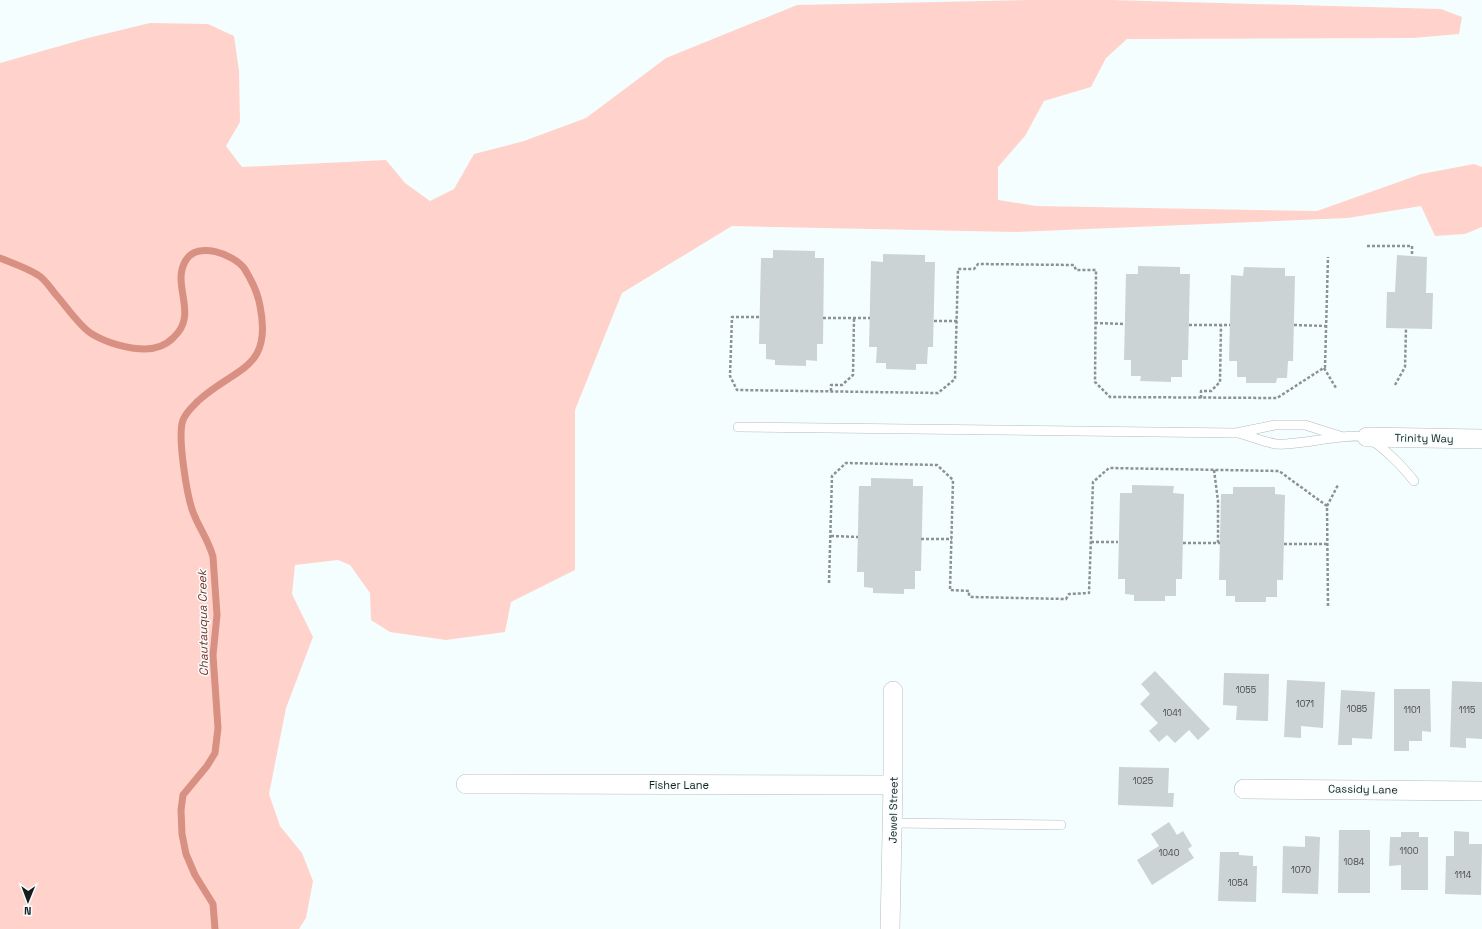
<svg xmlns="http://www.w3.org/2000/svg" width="1482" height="929" font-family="'Space Grotesk',sans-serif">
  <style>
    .green { fill: #ffd3cb }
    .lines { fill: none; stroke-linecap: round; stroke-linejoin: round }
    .stream { stroke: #d89083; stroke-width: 7 }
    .building { fill: #cbd3d4 }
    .service-casing { stroke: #b4bcbc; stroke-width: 10 }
    .minor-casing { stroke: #b4bcbc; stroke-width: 20 }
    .path { stroke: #8c9292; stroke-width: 2.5; stroke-dasharray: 3 2; stroke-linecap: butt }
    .service { stroke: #fff; stroke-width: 9 }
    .minor { stroke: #fff; stroke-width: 19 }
    .labels { text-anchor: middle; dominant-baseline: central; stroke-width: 3; stroke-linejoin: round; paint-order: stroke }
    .number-label { font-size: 9px; fill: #464a4a }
    .street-label { font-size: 11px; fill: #191c1c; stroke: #f5fefe }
    .water-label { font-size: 12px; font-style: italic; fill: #812b20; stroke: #f5fefe }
  </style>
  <rect width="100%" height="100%" fill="#f5fefe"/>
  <path class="green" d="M1029,0h82l330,9 21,8 -3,17 -46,4 -286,1 -21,19 -15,29 -47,14 -19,35 -27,31v33l38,6 281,5 104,-37 53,-10 8,3v60l-17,7 -30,2 -14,-30 -73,12 -332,14 -284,-6 -110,67 -47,117v160l-64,32 -6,30 -59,8 -56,-8 -19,-12 -1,-27 -20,-28 -12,-5 -43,5 -3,29 21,43 -27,71 -17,86 11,32 22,27 11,28 -7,37 -7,11h-299v-866l88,-25 62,-15 58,1 26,12 5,35 1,51 -14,24 16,21 144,-7 19,23 25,18 24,-12 20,-35 50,-13 62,-23 80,-60 131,-53z"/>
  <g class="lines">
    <path class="stream" d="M0,258c12,5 27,10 38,17 7,4 13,14 19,21 9,10 23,31 35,38 15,9 36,15 53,15 10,0 21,-4 28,-11 27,-24 -3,-53 13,-78 12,-19 47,-6 58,8 7,11 14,26 16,38 13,64 -25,61 -62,95 -5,5 -12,11 -15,19 -6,16 4,76 10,92 6,16 16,29 20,45l4,58 -4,40 5,73 -3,25 -8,13 -24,29 -2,15 1,24 4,20 9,21 18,29 2,25"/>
  </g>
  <path class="building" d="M773,250l42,1v7h9l-1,86h-6v17l-11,-1v6l-31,-1v-5l-9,-1v-15h-7l2,-86h12z
    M883,254l42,1v7h10l-2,85h-5l-1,17h-11v6l-30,-1v-6h-10l1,-16h-8l2,-86 12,1z
    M1397,255l30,2 -1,36h7l-1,36 -46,-1 1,-36h8z
    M1138,266l42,1v7h10l-2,86h-6v17h-11v5l-31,-1 1,-5h-10v-16h-7l2,-86h12z
    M1244,267l41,1v8h10l-2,85h-5l-1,17h-10l-1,5h-30v-6h-9v-16h-8l2,-86 12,1z
    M871,478l42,1v7h10l-2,85h-6v18h-11v5l-31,-1v-5l-9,-1v-15h-7l2,-86h12z
    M1132,485l42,1 -1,7 11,1 -2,85h-6v17h-11v5h-31v-6l-9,-1v-15h-7l2,-86h12z
    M1233,487h42v7l10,1 -2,85h-6v17h-11v5h-31v-6h-9v-16h-7l2,-86h12z
    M1155,671l55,58 -12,11 -9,-10 -14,13 -8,-8 -8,7 -10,-11 9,-8 -18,-19 10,-10 -9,-10z
    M1224,673l45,1 -1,47 -32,-1 1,-14 -14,-1z
    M1287,680l38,2 -2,46 -22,-2v12l-17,-1z
    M1452,681l30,1v57l-16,-1v10l-16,-1z
    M1394,689h36l1,43 -9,-1v10h-13v10h-15z
    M1341,690l34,2 -3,47 -20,-1v7h-14z
    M1119,767l50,1 -1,25h6l-1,14 -55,-2z
    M1169,822l8,13 6,-4 9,15 -4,3 6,9 -42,27 -15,-25 22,-14 -8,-12z
    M1339,830h31v63h-32z
    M1454,831l15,1v12h13l-1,51 -36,-1 1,-38h8z
    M1401,832h18v5h9v53h-27v-25l-12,1 1,-29h11z
    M1305,836l15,1 -2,57 -36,-1 1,-47 22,1z
    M1220,852h19v3l14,1v10h4l-1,36 -38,-1z"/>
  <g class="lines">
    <defs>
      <path id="service" d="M738,427l498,6 39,-8h30l38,12
        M1238,433c12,3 25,9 38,11 22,2 77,-13 91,-6 15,7 37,30 47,43
        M893,823l168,2"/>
      <path id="minor" d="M1367,437l115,2
        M466,784l427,1
        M1244,789l238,2
        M890,929l3,-144v-94"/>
    </defs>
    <use href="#service" class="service-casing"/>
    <use href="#minor" class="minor-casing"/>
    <path class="path" d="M1367,246h45v10
      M759,317h-27l-2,59 7,14 201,3 17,-14 3,-110h16l4,-5 96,1 2,5h20l-1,112 15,15 167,1 48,-31 3,-110
      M823,318h47
      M934,321h23
      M1095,323l30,1
      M1189,325h41
      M1294,325l32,1
      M1324,368l12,20
      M1395,385l10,-18 1,-39
      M831,391v-6h11l11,-10 1,-57
      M1201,398v-7h10l9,-9 1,-57
      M1214,470l4,31v42
      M1327,506l11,-21
      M831,536l27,1
      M921,539h31
      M1091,542h27
      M1183,543h37
      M1284,544h43
      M829,583l3,-107 14,-13 91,2 16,15 -3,110 19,1v5l3,1 94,2 3,-5 20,-1 4,-111 16,-14 170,3 48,35 1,100"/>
    <use href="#service" class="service"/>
    <use href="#minor" class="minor"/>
  </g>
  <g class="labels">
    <g class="number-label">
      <text x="1246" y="690">1055</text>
      <text x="1305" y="704">1071</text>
      <text x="1357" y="709">1085</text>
      <text x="1412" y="710">1101</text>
      <text x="1467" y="710">1115</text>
      <text x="1172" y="713">1041</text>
      <text x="1143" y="781">1025</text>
      <text x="1409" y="851">1100</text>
      <text x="1169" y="853">1040</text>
      <text x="1354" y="862">1084</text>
      <text x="1301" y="870">1070</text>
      <text x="1463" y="875">1114</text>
      <text x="1238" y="883">1054</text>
    </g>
    <g class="street-label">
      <text transform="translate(1424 438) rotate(1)">Trinity Way</text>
      <text x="679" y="785">Fisher Lane</text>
      <text transform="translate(1363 789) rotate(1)">Cassidy Lane</text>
      <text transform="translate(893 810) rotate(-89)">Jewel Street</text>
    </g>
    <g class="water-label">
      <text transform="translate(203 623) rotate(-91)">Chautauqua Creek</text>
    </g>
  </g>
  <g transform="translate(28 901) rotate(181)" stroke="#f5fefe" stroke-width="3" paint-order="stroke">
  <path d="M0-3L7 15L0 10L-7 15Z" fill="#191c1c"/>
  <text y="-6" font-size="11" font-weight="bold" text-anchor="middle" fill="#191c1c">N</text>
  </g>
</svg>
